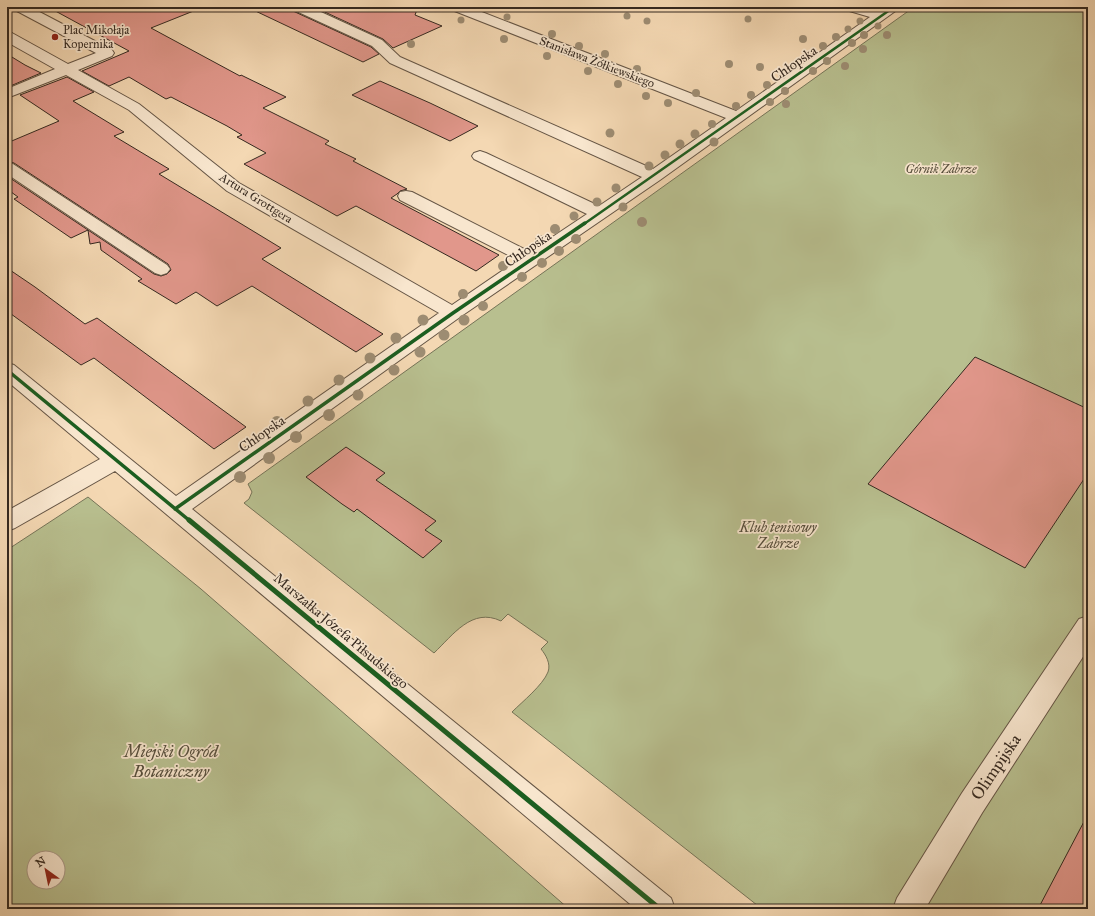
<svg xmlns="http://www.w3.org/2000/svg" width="1095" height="916" font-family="'IM FELL Great Primer',serif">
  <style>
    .green { fill: #b8bf8f; stroke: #767458; fill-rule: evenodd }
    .building { fill: #e1978b; stroke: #352920 }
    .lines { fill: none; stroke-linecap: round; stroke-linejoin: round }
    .minor-casing { stroke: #655545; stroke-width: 2 }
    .minor { fill: #f8e6ce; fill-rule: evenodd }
    .cycleway-far2-casing { stroke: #f8e6ce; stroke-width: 4 }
    .cycleway-far1-casing { stroke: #f8e6ce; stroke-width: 6 }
    .cycleway-casing { stroke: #f8e6ce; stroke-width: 8 }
    .cycleway-far2 { stroke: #1b5e20; stroke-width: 2.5 }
    .cycleway-far1 { stroke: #1b5e20; stroke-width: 3.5 }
    .cycleway { stroke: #1b5e20; stroke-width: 5 }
    .tree { fill: #9d8c72 }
    .poi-dot { fill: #8f2418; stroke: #f8e6ce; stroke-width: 1.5 }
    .labels { text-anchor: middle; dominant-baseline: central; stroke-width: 3.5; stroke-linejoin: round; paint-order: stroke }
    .far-poi-label { font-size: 12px; fill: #352920; stroke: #f8e6ce; text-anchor: start }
    .far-street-label { font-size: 12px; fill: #352920; stroke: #f8e6ce }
    .far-park-label { font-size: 12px; font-style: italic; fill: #564e3c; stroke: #f8e6ce }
    .street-label { font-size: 14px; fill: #352920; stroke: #f8e6ce }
    .park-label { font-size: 14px; font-style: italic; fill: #564e3c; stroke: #f8e6ce }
    .near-park-label { font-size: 17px; font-style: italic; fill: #564e3c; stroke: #f8e6ce }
    .near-street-label { font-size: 17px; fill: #352920; stroke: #f8e6ce }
  </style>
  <rect width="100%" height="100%" fill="#f4d8b3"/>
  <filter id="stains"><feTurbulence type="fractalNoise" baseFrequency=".005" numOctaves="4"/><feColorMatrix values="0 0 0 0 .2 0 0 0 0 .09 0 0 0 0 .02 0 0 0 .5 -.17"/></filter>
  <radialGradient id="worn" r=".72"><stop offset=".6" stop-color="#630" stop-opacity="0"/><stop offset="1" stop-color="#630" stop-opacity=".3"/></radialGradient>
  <path class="green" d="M914,7h174v902h-326l-250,-197c10,-10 31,-27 36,-40 3,-8 -2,-17 -7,-23l7,-7 -40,-28 -7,7c-29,-14 -48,14 -67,32l-190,-150 5,-4 3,-7 -4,-8z
    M88,497l113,92 368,320h-562v-359zM34,858h24v24h-24z"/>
  <path class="building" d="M48,7h153v1l-50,20 89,48 1,-1 45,22 -23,11 66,33 -4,3 31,15 -3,2 54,28 -7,2 -3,3 -6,4 108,57 -23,16 -120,-65 -19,10 -14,-8 -79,-44 22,-11 -29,-16 5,-2 -15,-9 -56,-29 -5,2 -37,-22 -20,9 -27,-15 47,-20z
    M247,7h44l2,4 78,36 8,7 -16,8z
    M314,7h104l-3,8 27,11 -49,22 -10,-9z
    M7,54l18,11 16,8 -33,14z
    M67,77l27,15 -21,9 51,31 -10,4 55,33 -10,5 122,74 -19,11 121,75 -27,18 -104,-66 -35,20 -21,-14 -20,12 -38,-23 4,-2 -41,-29 -1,-8 -10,2 -2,-14 -17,8 -57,-39 4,-2 -11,-8v-13l147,98 7,2 6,-2 4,-4 -3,-6 -154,-101 -7,-2v-18l52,-22 -39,-26z
    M380,81l50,22 48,23 -28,15 -98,-46z
    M7,268l28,19 50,37 12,-6 149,109 -32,22 -120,-91 -13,7 -74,-54z
    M975,357l113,52v64l-63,95 -157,-84z
    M346,447l39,26 -9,7 60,41 -11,9 17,11 -19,17 -66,-49 -3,3 -12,-8 -36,-27z
    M1088,814v95h-50z"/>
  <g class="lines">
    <defs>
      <path id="minor" d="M13,7h17l82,43 2,3 -2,3 -34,14 61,34 100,79 213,122 66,-45 -118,-60 -2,-4 2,-4 6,-1 6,1 118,60 57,-38 -113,-55 -2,-3 2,-3 6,-2 6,2 113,53 43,-29 -252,-114 -18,-17 -78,-36 -2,-3h18l72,33 18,17 253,112 73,-51 -274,-108 -2,-3h19l267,104 134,-94 -24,-7 -2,-3h21l14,4 6,-4h16l-241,173 -200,137 -268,192 479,389 4,11h-39l-521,-438 -100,57 -8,3v-20l93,-52 -93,-78v-18l7,2 162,131 263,-183 -212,-122 -98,-81 -63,-35 -59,23v-9l48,-20 -48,-27v-10l5,1 56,31 28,-11 -81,-43z
        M7,162l6,2 154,101 3,4 -3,4 -6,2 -6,-2 -148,-99z
        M1088,616v33l-106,164 -57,96h-32l4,-11 65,-105 117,-174z"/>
    </defs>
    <use href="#minor" class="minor-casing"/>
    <use href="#minor" class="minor"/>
    <defs>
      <path id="cycleway-far2" d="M584,224l310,-217"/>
      <path id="cycleway-far1" d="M7,370l183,151
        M175,509l278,-196 132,-90"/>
      <path id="cycleway" d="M189,520l471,389"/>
    </defs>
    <use href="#cycleway-far2" class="cycleway-far2-casing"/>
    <use href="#cycleway-far1" class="cycleway-far1-casing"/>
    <use href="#cycleway" class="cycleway-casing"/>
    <use href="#cycleway-far2" class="cycleway-far2"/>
    <use href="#cycleway-far1" class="cycleway-far1"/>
    <use href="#cycleway" class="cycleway"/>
  </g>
  <g class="tree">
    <circle cx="627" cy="16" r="3.5"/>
    <circle cx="507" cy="17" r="3.5"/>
    <circle cx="748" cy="19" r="3.5"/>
    <circle cx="461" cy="20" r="3.5"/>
    <circle cx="647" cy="21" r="3.5"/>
    <circle cx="860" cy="21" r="3.5"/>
    <circle cx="878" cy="26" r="3.5"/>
    <circle cx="848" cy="29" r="3.5"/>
    <circle cx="552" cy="34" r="4"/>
    <circle cx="864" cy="35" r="4"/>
    <circle cx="887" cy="35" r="4"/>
    <circle cx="836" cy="37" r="4"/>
    <circle cx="504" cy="39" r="4"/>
    <circle cx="803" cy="39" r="4"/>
    <circle cx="852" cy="43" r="4"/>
    <circle cx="411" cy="44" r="4"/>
    <circle cx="579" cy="46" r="4"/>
    <circle cx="823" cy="46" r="4"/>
    <circle cx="863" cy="49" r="4"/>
    <circle cx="605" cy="54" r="4"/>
    <circle cx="810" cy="55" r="4"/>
    <circle cx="547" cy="56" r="4"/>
    <circle cx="827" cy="61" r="4"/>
    <circle cx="729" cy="64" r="4"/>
    <circle cx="795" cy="65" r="4"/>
    <circle cx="845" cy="66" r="4"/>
    <circle cx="760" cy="67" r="4"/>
    <circle cx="637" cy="69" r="4"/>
    <circle cx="588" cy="71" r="4"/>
    <circle cx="813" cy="71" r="4"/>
    <circle cx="782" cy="75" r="4"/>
    <circle cx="618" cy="84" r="4"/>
    <circle cx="767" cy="85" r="4"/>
    <circle cx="785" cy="91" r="4"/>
    <circle cx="696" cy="93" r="4"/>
    <circle cx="751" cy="95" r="4"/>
    <circle cx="646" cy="96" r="4"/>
    <circle cx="770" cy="102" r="4"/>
    <circle cx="668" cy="103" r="4"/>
    <circle cx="786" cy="104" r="4"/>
    <circle cx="736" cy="106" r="4"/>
    <circle cx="712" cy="124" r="4"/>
    <circle cx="610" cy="133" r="4.5"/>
    <circle cx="695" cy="134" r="4.5"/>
    <circle cx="714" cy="142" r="4.5"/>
    <circle cx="680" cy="144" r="4.5"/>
    <circle cx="665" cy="155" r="4.5"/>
    <circle cx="649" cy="166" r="4.5"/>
    <circle cx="616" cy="188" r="4.5"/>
    <circle cx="597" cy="202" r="4.5"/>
    <circle cx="623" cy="207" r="4.5"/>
    <circle cx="574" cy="216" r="4.5"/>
    <circle cx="642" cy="222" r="5"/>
    <circle cx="555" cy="229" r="5"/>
    <circle cx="576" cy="239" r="5"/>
    <circle cx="540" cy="240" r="5"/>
    <circle cx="559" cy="251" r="5"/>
    <circle cx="542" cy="263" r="5"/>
    <circle cx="503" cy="266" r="5"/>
    <circle cx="522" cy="277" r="5"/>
    <circle cx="463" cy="294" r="5"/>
    <circle cx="483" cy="306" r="5"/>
    <circle cx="423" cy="320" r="5.5"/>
    <circle cx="464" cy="320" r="5.5"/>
    <circle cx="444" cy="335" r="5.5"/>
    <circle cx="396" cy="338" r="5.5"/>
    <circle cx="420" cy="352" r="5.5"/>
    <circle cx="370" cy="358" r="5.5"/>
    <circle cx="394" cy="370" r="5.5"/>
    <circle cx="339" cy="380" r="5.5"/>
    <circle cx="358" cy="395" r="5.5"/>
    <circle cx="308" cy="401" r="5.5"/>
    <circle cx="329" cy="415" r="6"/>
    <circle cx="277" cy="422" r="6"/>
    <circle cx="296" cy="437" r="6"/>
    <circle cx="269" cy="458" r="6"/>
    <circle cx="240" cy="477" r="6"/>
  </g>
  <circle class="poi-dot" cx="55" cy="37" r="4"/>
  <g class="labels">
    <g class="far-poi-label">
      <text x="63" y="30">Plac Mikołaja<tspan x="63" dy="14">Kopernika</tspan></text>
    </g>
    <g class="far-street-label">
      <text transform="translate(597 62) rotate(21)">Stanisława Żółkiewskiego</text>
      <text transform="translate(256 198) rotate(32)">Artura Grottgera</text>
    </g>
    <g class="far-park-label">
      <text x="941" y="169">Górnik Zabrze</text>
    </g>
    <g class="street-label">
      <text transform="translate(794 64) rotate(-35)">Chłopska</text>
      <text transform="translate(528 249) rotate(-34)">Chłopska</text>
      <text transform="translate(262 434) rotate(-35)">Chłopska</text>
      <text transform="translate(341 631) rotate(40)">Marszałka Józefa Piłsudskiego</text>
    </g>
    <g class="park-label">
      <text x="778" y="527">Klub tenisowy<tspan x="778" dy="16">Zabrze</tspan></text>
    </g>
    <g class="near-park-label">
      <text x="171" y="751">Miejski Ogród<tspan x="171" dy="20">Botaniczny</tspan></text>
    </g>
    <g class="near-street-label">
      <text transform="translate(996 767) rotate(-56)">Olimpijska</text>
    </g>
  </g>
  <rect width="1095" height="916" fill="none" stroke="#f4d8b3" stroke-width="24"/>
  <rect x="8" y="8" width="1079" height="900" fill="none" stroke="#352920" stroke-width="2"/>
  <rect x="12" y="12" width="1071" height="892" fill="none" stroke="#352920"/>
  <g transform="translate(46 870) rotate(327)"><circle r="19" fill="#f8e6ce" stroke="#aa9a88"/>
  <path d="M0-3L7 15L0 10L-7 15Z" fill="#8f2418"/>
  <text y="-6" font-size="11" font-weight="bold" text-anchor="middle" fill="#352920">N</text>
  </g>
  <rect width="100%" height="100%" filter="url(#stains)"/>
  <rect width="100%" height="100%" fill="url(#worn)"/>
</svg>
